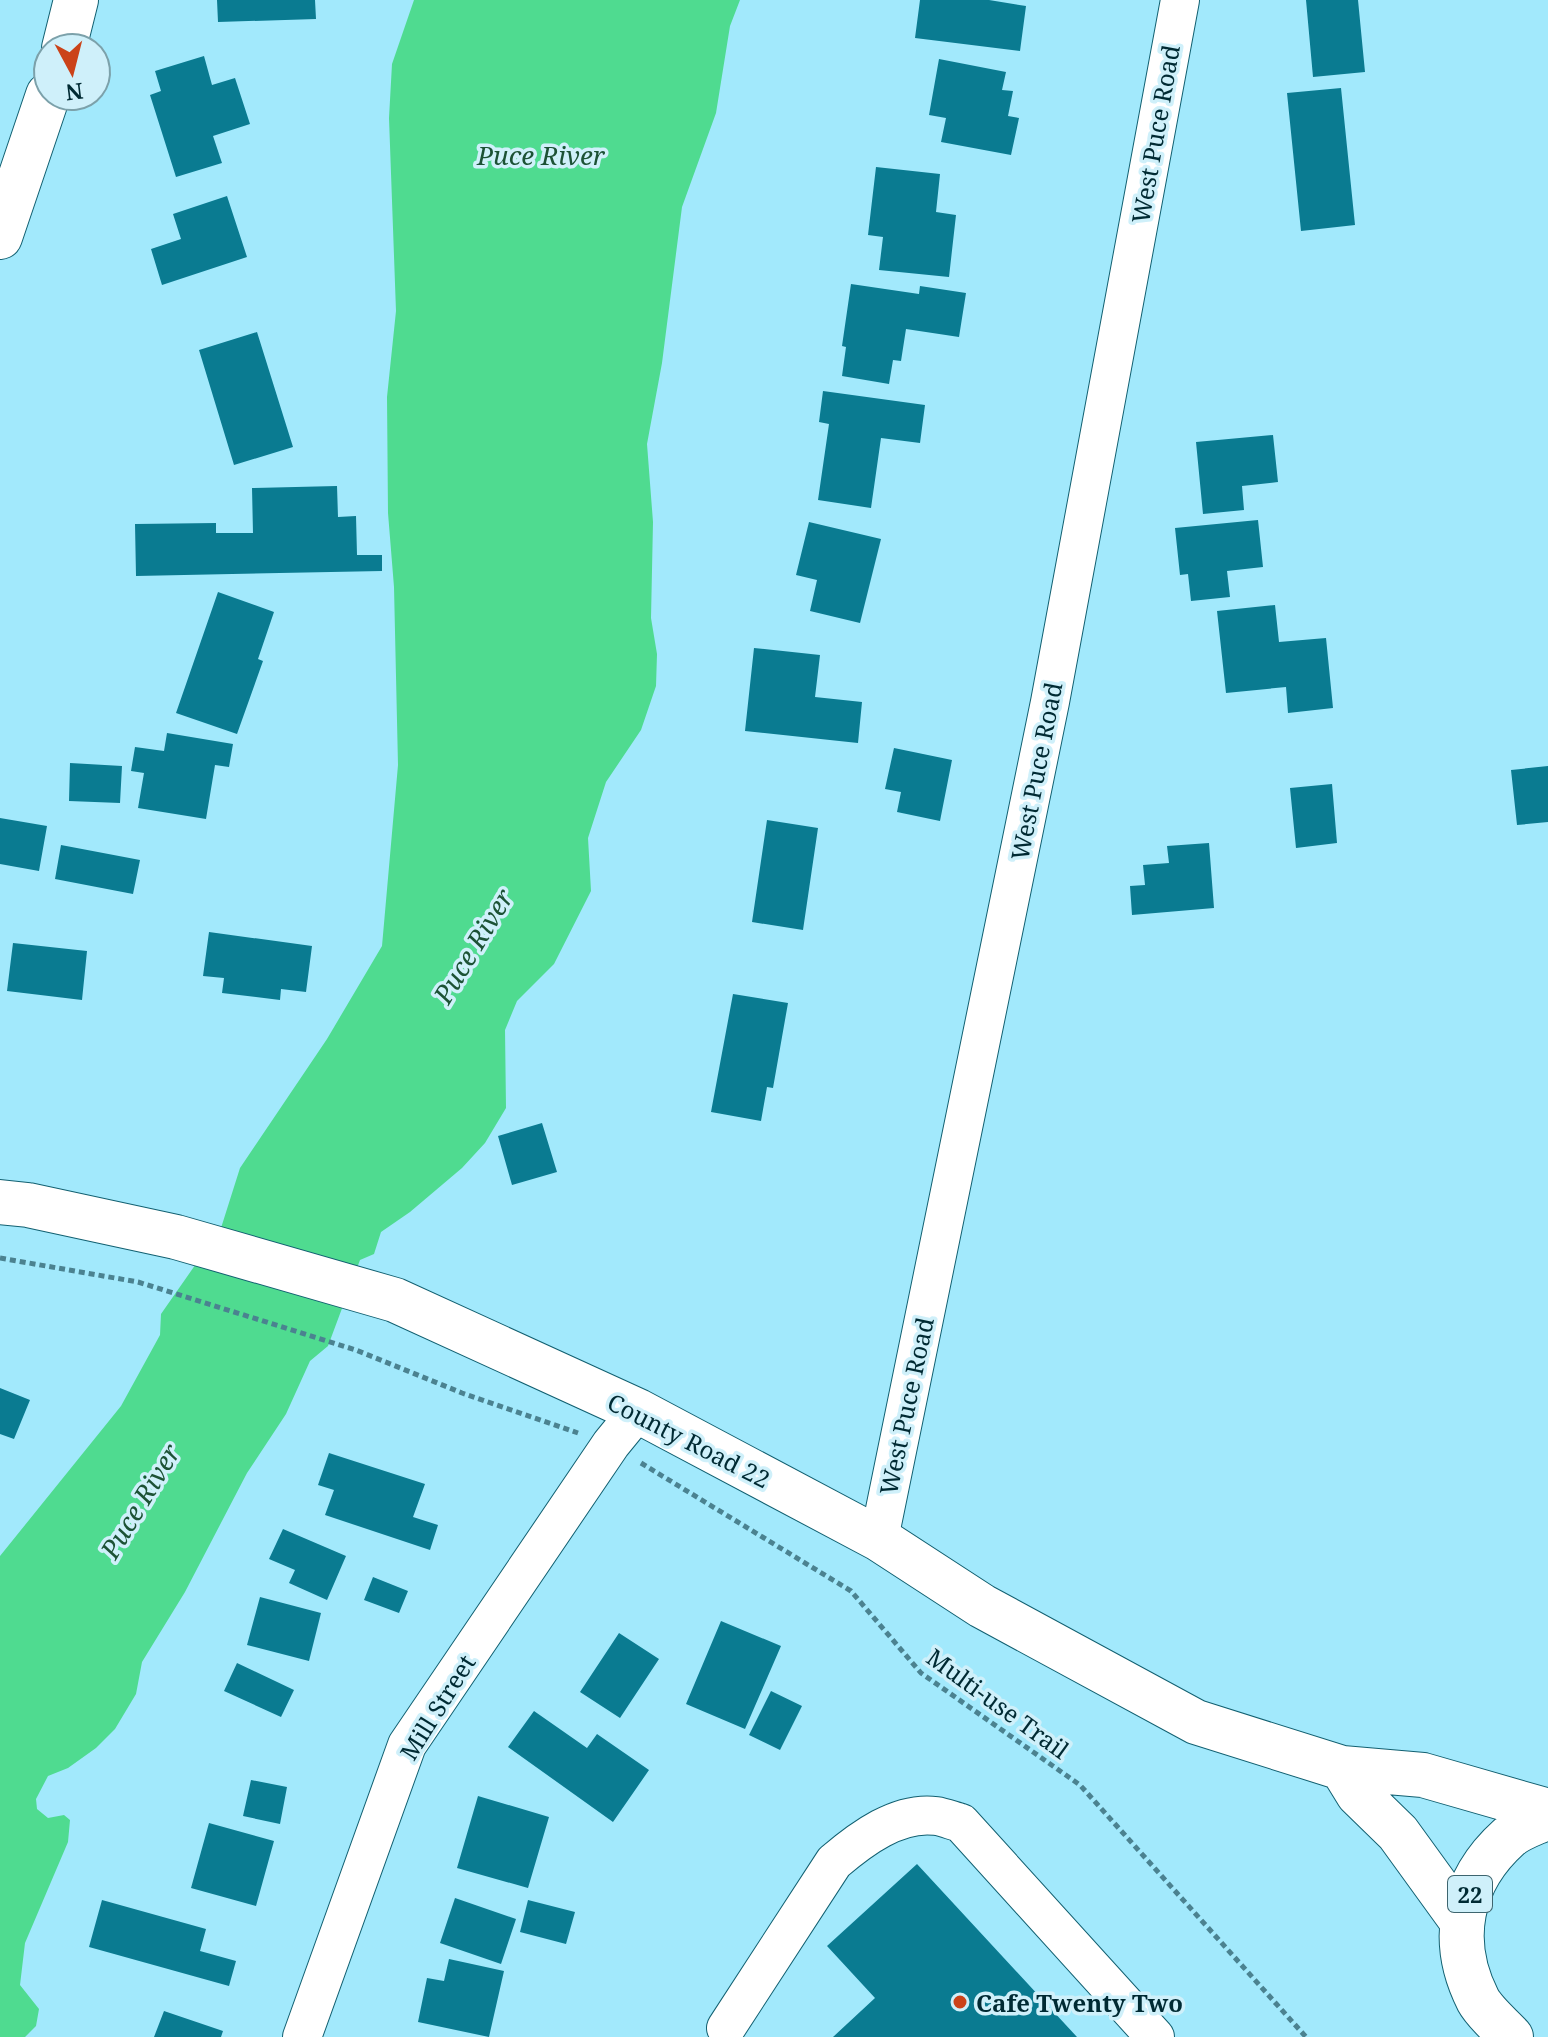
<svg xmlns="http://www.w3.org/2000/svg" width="1548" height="2037" font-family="'Noto Serif',serif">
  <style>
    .water { fill: #4fdb90 }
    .building { fill: #0a7b91 }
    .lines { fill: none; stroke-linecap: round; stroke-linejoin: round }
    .minor-casing { stroke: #126071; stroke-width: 40 }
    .major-casing { stroke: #126071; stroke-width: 46 }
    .path { stroke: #4b8290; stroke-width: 5; stroke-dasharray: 6 4; stroke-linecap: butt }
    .minor { stroke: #fff; stroke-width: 38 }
    .major { stroke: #fff; stroke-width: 44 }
    .poi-dot { fill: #cb4319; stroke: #cff0fa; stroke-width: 3 }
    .labels { text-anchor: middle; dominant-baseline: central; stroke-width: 7; stroke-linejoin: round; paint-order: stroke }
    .shield { fill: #cff0fa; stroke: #3e656f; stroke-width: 2 }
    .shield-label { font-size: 22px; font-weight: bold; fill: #002a33 }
    .street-label { font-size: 24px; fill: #002a33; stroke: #cff0fa }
    .poi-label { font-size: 24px; font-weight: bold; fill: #002a33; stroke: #cff0fa; text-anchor: start }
    .water-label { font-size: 26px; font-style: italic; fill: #1c5235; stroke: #cff0fa }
  </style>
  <rect width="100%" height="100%" fill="#a2e9fc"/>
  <path class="water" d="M414,0h326l-10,26 -14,87 -34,94 -20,156 -15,81 6,78 -2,96 6,36 -1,32 -15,44 -35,52 -18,56 3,53 -37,73 -37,37 -12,29 1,78 -21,35 -23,25 -52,44 -29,20 -7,22 -14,6 -32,86 -18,15 -24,53 -39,59 -62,119 -43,70 -6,32 -21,35 -19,19 -28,20 -20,8 -12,23 1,10 11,9 16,-3 6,5 -2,22 -43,101 -5,42 19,24 -3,17 -11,11h-25v-481l121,-150 39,-71 1,-21 60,-86 19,-60 87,-129 55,-93 16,-181 -4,-178 -6,-74 -1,-116 9,-86 -7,-193 3,-54z"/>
  <path class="building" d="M217,0h98l1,19 -98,3z
    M920,0h69l37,6 -6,45 -105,-13z
    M1306,0h52l7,72 -52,5z
    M204,56l8,29 23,-7 15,46 -37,12 9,27 -46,14 -26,-82 11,-4 -6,-20z
    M939,59l67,13 -4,18 11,1 -5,25 11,2 -8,37 -70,-13 5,-24 -17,-3z
    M1341,88l14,137 -54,6 -14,-138z
    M876,167l64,7 -4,38 20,3 -7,62 -70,-7 4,-33 -15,-2z
    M227,196l20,61 -85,28 -11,-36 30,-10 -8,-25z
    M851,284l68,10 1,-8 46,7 -7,44 -53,-8 -5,32 -8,-1 -4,24 -47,-8 4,-29 -4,-1z
    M257,332l36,115 -59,18 -35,-115z
    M823,391l102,14 -5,38 -39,-5 -10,70 -53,-8 11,-76 -10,-2z
    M1273,435l5,47 -36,4 2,24 -41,4 -7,-72z
    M337,486l1,31 18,-1 1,39h25v16l-246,5 -1,-52 81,-1v10h37l-1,-45z
    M1258,520l5,47 -36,4 3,26 -39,4 -3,-27 -8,1 -5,-47z
    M809,522l72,17 -21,84 -50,-12 7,-31 -21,-5z
    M218,592l56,20 -16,47 5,2 -26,73 -61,-21z
    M1275,605l4,37 47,-4 7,70 -45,5 -2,-26 -60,6 -9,-82z
    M754,648l66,7 -5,42 47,5 -4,41 -113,-12z
    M167,733l66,11 -4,23 -14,-2 -9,54 -68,-11 6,-35 -13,-2 4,-24 29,4z
    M894,748l58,12 -12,61 -43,-9 4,-20 -16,-3z
    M70,763l52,3 -2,37 -51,-2z
    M1548,766v56l-31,3 -6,-55z
    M1332,784l5,59 -41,5 -6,-60z
    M0,818l47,8 -8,45 -39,-7z
    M767,820l51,8 -15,102 -51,-8z
    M1209,843l5,65 -82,7 -2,-29 15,-1 -2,-20 26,-2 -2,-17z
    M61,845l79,15 -7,34 -78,-15z
    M209,932l103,14 -6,46 -25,-3 -1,11 -58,-7 2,-15 -21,-2z
    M13,943l74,8 -5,49 -75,-9z
    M733,994l55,9 -15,85 -6,-1 -6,34 -50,-9z
    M542,1123l15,49 -45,13 -14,-49z
    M0,1388l30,12 -16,39 -14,-5z
    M329,1453l96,31 -12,33 25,8 -8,25 -105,-35 9,-25 -16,-5z
    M283,1529l63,27 -19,44 -38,-17 6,-13 -26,-11z
    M373,1577l35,14 -9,22 -35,-13z
    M260,1597l61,16 -12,48 -62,-16z
    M721,1621l60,25 -36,83 -59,-25z
    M619,1633l40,26 -39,59 -40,-26z
    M237,1663l57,27 -13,27 -57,-26z
    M771,1691l31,15 -22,44 -31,-15z
    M534,1711l53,37 10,-14 52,36 -36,52 -105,-75z
    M251,1780l36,7 -7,37 -37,-8z
    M478,1796l71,21 -21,71 -71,-20z
    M209,1823l65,18 -18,65 -65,-18z
    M917,1864l160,173h-244l42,-39 -48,-52z
    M455,1898l61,21 -15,45 -61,-21z
    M102,1900l104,29 -6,22 36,10 -7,25 -140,-39z
    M528,1900l47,12 -9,32 -46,-12z
    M449,1959l55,12 -15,66 -71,-15 9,-44 17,3z
    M164,2011l59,20 -2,6h-67z"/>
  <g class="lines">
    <defs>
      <path id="minor" d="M879,1539l171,-837 130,-702
        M726,2028l108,-166c27,-23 64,-51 102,-46 8,1 17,5 25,7l194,214
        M302,2037l105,-292 204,-301 27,-33"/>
      <path id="major" d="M64,48l12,-48
        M0,237l48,-142
        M0,1202l28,3 148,32 219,63 243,111 241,128 103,67 214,116 146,46 81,7 125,36
        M1342,1768l16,26 40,39 63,87
        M1511,2037c-10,-11 -26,-24 -33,-37 -30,-59 -18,-119 31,-163 10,-9 27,-14 39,-20"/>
    </defs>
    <use href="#minor" class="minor-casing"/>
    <use href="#major" class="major-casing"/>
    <path class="path" d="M0,1258l138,24 218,68 106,43 116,40
      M641,1463l210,128 70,82 159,112 226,252"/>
    <use href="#minor" class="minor"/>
    <use href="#major" class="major"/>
  </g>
  <circle class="poi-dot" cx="960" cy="2002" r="8"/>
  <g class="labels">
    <rect class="shield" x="1448" y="1876" width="44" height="36" rx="6"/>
    <g class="shield-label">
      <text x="1470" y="1894">22</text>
    </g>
    <g class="street-label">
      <text transform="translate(1155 134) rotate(-80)">West Puce Road</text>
      <text transform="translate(1036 771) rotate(-79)">West Puce Road</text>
      <text transform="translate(906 1406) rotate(-78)">West Puce Road</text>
      <text transform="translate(689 1440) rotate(27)">County Road 22</text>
      <text transform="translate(998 1703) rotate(36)">Multi-use Trail</text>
      <text transform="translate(437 1707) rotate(-58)">Mill Street</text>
    </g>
    <g class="poi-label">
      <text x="976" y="2002">Cafe Twenty Two</text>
    </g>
    <g class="water-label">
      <text x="541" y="155">Puce River</text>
      <text transform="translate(473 946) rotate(-59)">Puce River</text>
      <text transform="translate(140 1501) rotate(-59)">Puce River</text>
    </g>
  </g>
  <g transform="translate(72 72) rotate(173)"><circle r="38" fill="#cff0fa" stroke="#7ca1aa" stroke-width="2"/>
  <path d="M0-6L14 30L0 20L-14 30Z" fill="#cb4319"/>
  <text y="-12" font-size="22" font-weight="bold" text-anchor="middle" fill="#002a33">N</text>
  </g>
</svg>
